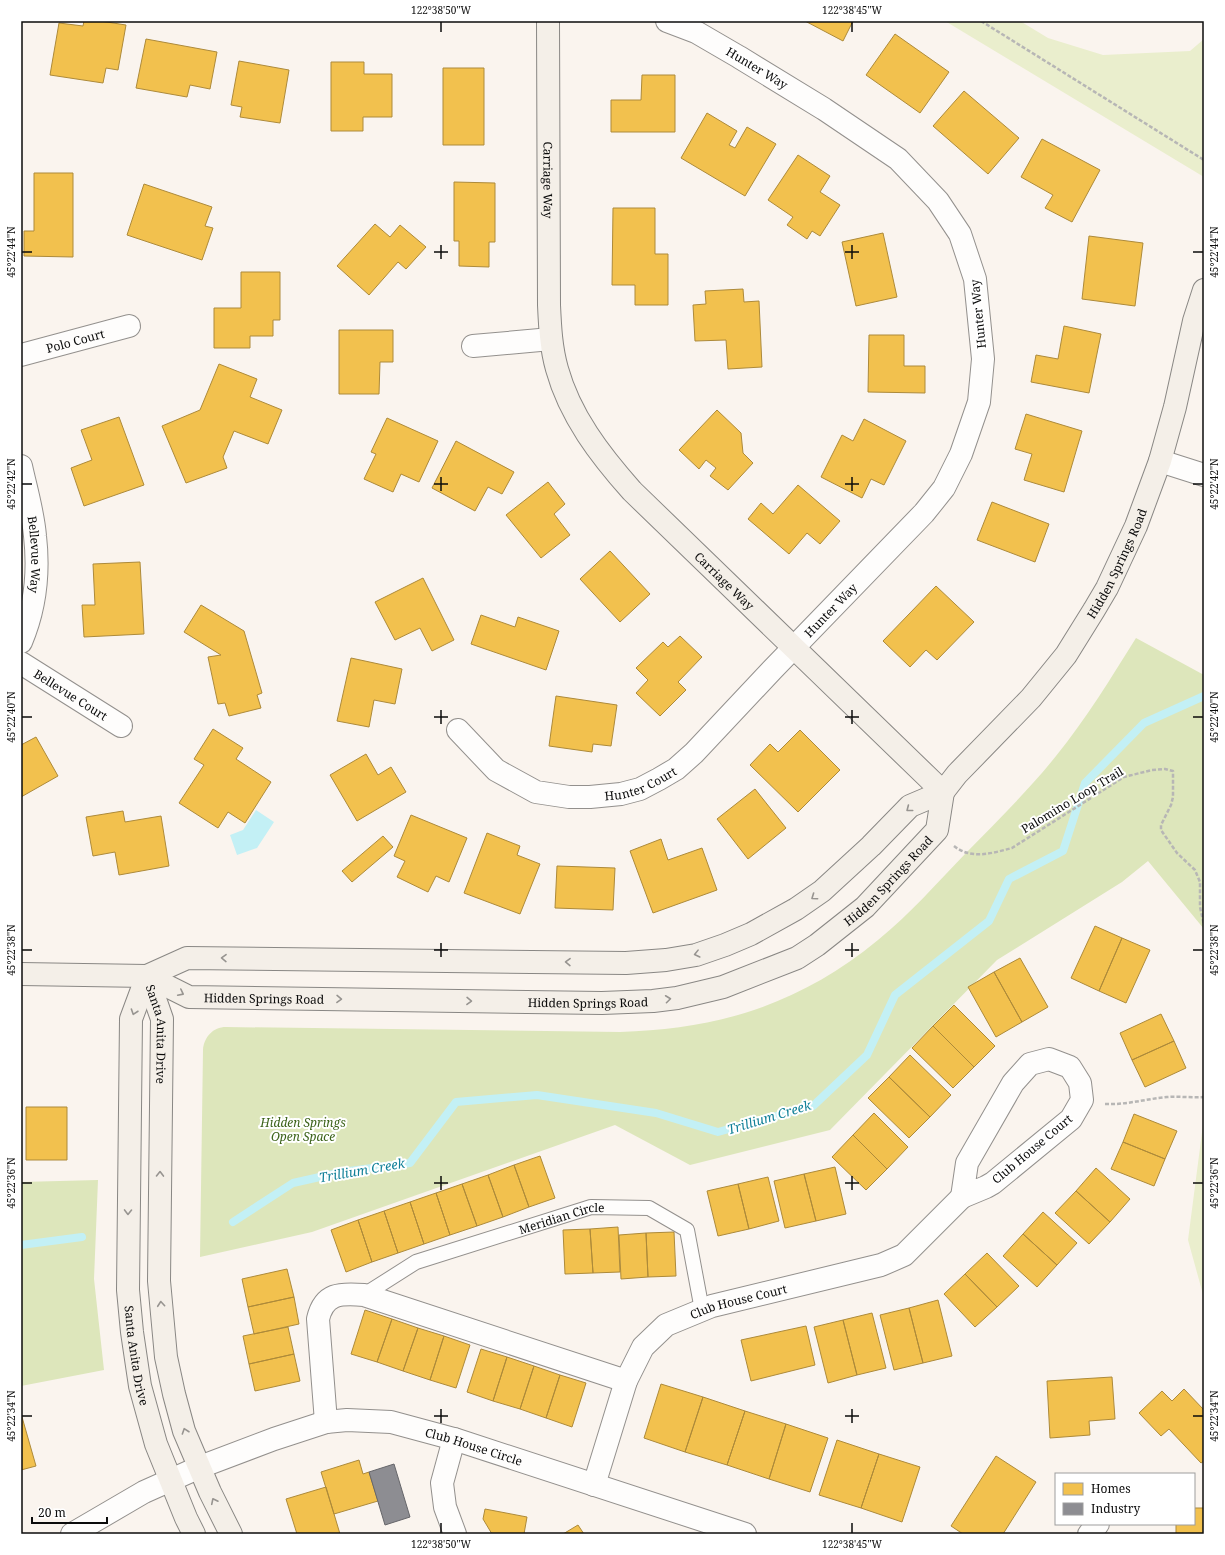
<svg xmlns="http://www.w3.org/2000/svg" width="1225" height="1555" font-family="'Noto Serif',serif">
  <style>
    .green { fill: #eaeecd }
    .forest { fill: #dde6bb }
    .water { fill: #c3f0f5 }
    .homes { fill: #f2c14e; stroke: #ad8a3a }
    .industry { fill: #8d8d92; stroke: #66666a }
    .lines { fill: none; stroke-linecap: round; stroke-linejoin: round }
    .stream { stroke: #c3f0f5; stroke-width: 8 }
    .lane-casing { stroke: #93908d; stroke-width: 16 }
    .street-casing { stroke: #93908d; stroke-width: 24 }
    .secondary-casing { stroke: #898784; stroke-width: 24 }
    .path { stroke: #b7b6b5; stroke-width: 2.5; stroke-dasharray: 4 2; stroke-linecap: butt }
    .lane { stroke: #fefdfc; stroke-width: 14 }
    .street { stroke: #fefdfc; stroke-width: 22 }
    .secondary { stroke: #f4efe8; stroke-width: 22 }
    .oneway { stroke: #979490 }
    .ticks { fill: none; stroke: #0b0b0b; stroke-width: 1.5 }
    .labels { text-anchor: middle; dominant-baseline: central; stroke-width: 4; stroke-linejoin: round; paint-order: stroke }
    .street-label { font-size: 12px; fill: #0b0b0b; stroke: #fff }
    .park-label { font-size: 12px; font-style: italic; fill: #3c631a; stroke: #fff }
    .water-label { font-size: 13px; font-style: italic; fill: #118098; stroke: #fff }
    .neatline { fill: none; stroke: #0b0b0b; stroke-width: 1.5 }
    .ticks-label { font-size: 10px; text-anchor: middle; fill: #0b0b0b }
  </style>
  <rect width="100%" height="100%" fill="#faf4ee"/>
  <path class="green" d="M945,21h75l28,17 55,17 87,-4 14,-12v138z
    M1204,1117v119h-1l1,6v56l-16,-58z"/>
  <path class="forest" d="M1136,638l68,37v254l-56,-68 -26,21 -125,78 -167,170 -140,35 -75,-40 -303,107 -112,25 3,-207c1,-13 10,-23 23,-23l394,5c100,-3 180,-28 258,-92 32,-26 59,-57 87,-86 31,-32 63,-63 91,-98 30,-37 55,-78 80,-118z
    M98,1180l-4,99 10,91 -83,16v-204z"/>
  <path class="water" d="M256,810l18,12 -17,26 -20,7 -7,-20 13,-5z"/>
  <path class="homes" d="M84,21h16l26,4 -8,45 -12,-2 -3,15 -53,-8 9,-52 24,3z
    M805,21h48l-10,20z
    M895,34l54,38 -29,41 -54,-38z
    M146,39l71,13 -7,37 -20,-4 -3,12 -51,-9z
    M239,61l50,9 -9,53 -40,-6 2,-10 -11,-2z
    M331,62h33v12h28v43h-29v14h-32z
    M443,68h41v77h-41z
    M642,75h33v57h-64v-32h30z
    M964,91l55,47 -31,36 -55,-48z
    M707,113l30,18 -8,14 6,3 12,-21 29,17 -31,52 -64,-38z
    M1042,139l58,31 -28,52 -27,-14 8,-13 -32,-18z
    M798,155l32,21 -10,16 20,13 -20,31 -8,-5 -5,8 -20,-14 6,-8 -25,-17z
    M34,173h39v84l-49,-1v-25h10z
    M454,182l41,1v59h-6v25l-30,-1v-25h-5z
    M144,184l68,23 -7,19 8,2 -11,32 -75,-25z
    M613,208h42v46h13v51h-33v-20h-23z
    M375,224l15,13 10,-12 26,22 -20,22 -8,-7 -29,33 -32,-29z
    M883,233l14,64 -41,9 -14,-64z
    M1089,236l54,7 -8,63 -53,-7z
    M241,272h39v48h-7v16h-23v12h-36v-40h27z
    M743,289l1,13 15,-1 3,66 -34,2 -2,-29 -31,1 -2,-36 13,-1 -1,-13z
    M1064,326l37,8 -12,59 -58,-11 5,-27 22,4z
    M339,330h54v32h-13l-1,32h-40z
    M869,335h35v31h21v27l-57,-1z
    M219,364l38,15 -7,18 32,13 -14,34 -34,-13 -11,26 4,11 -41,15 -24,-57 38,-16z
    M717,410l24,23 2,20 10,10 -25,27 -18,-14 6,-8 -10,-8 -7,9 -20,-19z
    M1026,414l56,17 -18,61 -40,-12 8,-26 -17,-5z
    M119,417l25,68 -60,21 -13,-38 21,-8 -11,-30z
    M387,418l51,23 -19,41 -18,-8 -8,18 -29,-13 12,-25 -5,-2z
    M864,419l42,22 -22,44 -13,-6 -9,19 -41,-21 21,-42 11,6z
    M456,441l58,31 -12,22 -14,-7 -13,24 -43,-23z
    M548,482l17,22 -11,10 16,21 -29,23 -35,-43z
    M798,485l42,36 -20,23 -13,-11 -18,21 -41,-35 13,-16 12,11z
    M992,502l57,22 -14,38 -58,-22z
    M610,551l40,43 -30,28 -40,-43z
    M140,562l4,72 -60,3 -2,-32h13l-2,-41z
    M423,578l31,62 -22,11 -12,-23 -25,12 -20,-38z
    M936,586l38,36 -37,38 -11,-10 -16,17 -27,-26z
    M201,605l43,26 18,62 -5,2 4,13 -32,8 -4,-13 -7,1 -10,-47 13,-2 -37,-23z
    M481,615l34,12 3,-10 41,14 -13,39 -75,-26z
    M680,636l22,21 -24,25 8,8 -26,26 -24,-23 12,-13 -12,-12 27,-26 5,5z
    M351,658l51,11 -7,35 -21,-4 -5,27 -32,-6z
    M556,696l61,9 -6,41 -18,-2 -1,8 -43,-6z
    M213,729l30,19 -7,11 35,23 -26,41 -17,-11 -10,16 -39,-25 25,-38 -10,-6z
    M800,730l40,40 -42,42 -48,-47 20,-21 8,8z
    M36,737l22,39 -37,21v-52z
    M366,754l12,21 13,-8 15,25 -49,29 -27,-46z
    M755,789l31,39 -38,31 -31,-40z
    M123,811l2,11 36,-6 8,50 -50,9 -4,-23 -22,4 -7,-39z
    M411,815l56,23 -18,44 -13,-6 -8,16 -31,-15 8,-16 -11,-5z
    M487,833l33,13 -3,9 23,9 -20,50 -56,-21z
    M383,836l10,11 -41,35 -10,-11z
    M661,839l7,21 34,-12 15,42 -64,23 -23,-62z
    M557,866l58,2 -2,42 -58,-2z
    M1095,926l27,12 -23,53 -28,-13z
    M1122,938l28,12 -24,53 -27,-12z
    M1020,958l28,49 -26,15 -28,-50z
    M994,972l28,50 -26,15 -28,-50z
    M954,1005l41,41 -21,21 -41,-41z
    M1161,1014l13,27 -42,19 -12,-27z
    M933,1026l41,41 -21,21 -41,-40z
    M1174,1041l12,27 -41,19 -13,-27z
    M910,1055l41,40 -21,22 -41,-40z
    M889,1077l41,40 -21,21 -41,-40z
    M26,1107h41v53h-41z
    M874,1113l34,34 -21,22 -34,-34z
    M1134,1114l43,17 -12,28 -42,-17z
    M853,1135l34,34 -21,21 -34,-33z
    M1123,1142l42,17 -11,27 -43,-17z
    M540,1156l15,42 -26,9 -15,-42z
    M514,1165l15,42 -26,10 -15,-42z
    M835,1167l11,47 -30,7 -12,-47z
    M1096,1168l34,31 -20,23 -34,-31z
    M804,1174l12,47 -31,7 -11,-47z
    M488,1175l15,42 -26,9 -15,-42z
    M768,1177l11,44 -30,8 -11,-45z
    M462,1184l15,42 -27,9 -14,-42z
    M738,1184l11,45 -31,7 -11,-45z
    M1076,1191l34,31 -21,22 -34,-31z
    M436,1193l14,42 -26,9 -14,-42z
    M410,1202l14,42 -26,9 -14,-42z
    M384,1211l14,42 -26,9 -14,-42z
    M1043,1212l34,31 -20,22 -34,-31z
    M358,1220l14,42 -26,10 -15,-42z
    M618,1227l2,45 -27,1 -3,-44z
    M590,1229l3,44 -28,1 -2,-44z
    M674,1232l2,44 -28,1 -2,-44z
    M646,1233l2,44 -27,2 -2,-44z
    M1023,1234l34,31 -20,22 -34,-31z
    M987,1253l32,33 -22,21 -32,-33z
    M287,1269l7,28 -46,10 -6,-28z
    M965,1274l32,33 -22,20 -31,-33z
    M294,1297l5,27 -45,10 -6,-27z
    M938,1300l14,56 -29,7 -14,-55z
    M909,1308l14,55 -29,7 -14,-55z
    M365,1310l27,9 -15,43 -26,-8z
    M872,1313l14,55 -29,7 -14,-55z
    M392,1319l26,9 -15,43 -26,-9z
    M843,1320l14,55 -29,8 -14,-56z
    M806,1326l9,39 -64,16 -10,-41z
    M288,1327l6,27 -45,10 -6,-28z
    M418,1328l26,8 -14,44 -27,-9z
    M444,1336l26,9 -14,43 -26,-8z
    M481,1349l26,8 -14,44 -26,-9z
    M294,1354l6,27 -45,10 -6,-27z
    M507,1357l27,9 -14,43 -27,-8z
    M534,1366l26,9 -14,43 -26,-9z
    M560,1375l26,8 -14,44 -26,-9z
    M1112,1377l3,42 -26,2 1,14 -40,3 -3,-57z
    M661,1384l42,13 -18,55 -41,-14z
    M1184,1389l20,21v51l-3,2 -32,-34 -8,7 -22,-23 23,-22 10,10z
    M703,1397l42,14 -18,54 -42,-13z
    M745,1411l41,13 -17,55 -42,-14z
    M21,1417h1l14,49 -15,4z
    M786,1424l42,14 -18,54 -41,-13z
    M837,1440l42,14 -18,54 -42,-13z
    M879,1454l41,13 -18,55 -41,-14z
    M996,1456l40,26 -33,52h-40l-12,-8z
    M359,1460l4,14 6,-2 9,29 -44,13 -13,-42z
    M326,1487l14,47h-43l-11,-35z
    M1194,1508h10v26h-28v-10h18z
    M485,1509l42,8 -3,17h-32l-9,-15z
    M578,1525l6,9h-21z"/>
  <path class="industry" d="M394,1464l16,53 -25,8 -16,-53z"/>
  <g class="lines">
    <path class="stream" d="M233,1222l60,-39 49,-11 68,-9 46,-61 81,-7 119,18 62,19 95,-26 54,-51 28,-60 94,-74 20,-42 54,-28 22,-68 59,-60 60,-27
      M21,1245l61,-8"/>
    <defs>
      <g id="lane">
        <path id="s1" d="M364,1295l52,-33 175,-55 58,1 38,22 15,80"/>
      </g>
      <g id="street">
        <path d="M473,346l78,-7"/>
        <path id="s2" d="M21,355l108,-29"/>
        <path d="M1160,461l44,14"/>
        <path id="s3" d="M21,466c5,23 12,46 14,70 4,35 0,73 -14,106"/>
        <path id="s4" d="M21,663l100,63"/>
        <path id="s5" d="M458,730l38,40 40,22 33,5h21l31,-3 19,-5 19,-10 17,-10 18,-16 78,-83 152,-157 20,-25 17,-34 18,-52 4,-43 -8,-80 -15,-45 -22,-33 -40,-42 -74,-50 -85,-52 -43,-25 -29,-11"/>
        <path d="M1049,1059l21,8 10,16 2,17 -11,19 -78,64 -7,4 -24,10 5,-34 46,-80 17,-19z"/>
        <path d="M326,1422l-8,-103c6,-26 22,-26 46,-24l262,86"/>
        <path d="M454,1439l-12,44 3,24 10,27"/>
        <path id="s6" d="M594,1485l32,-104 17,-34 23,-22 46,-19 169,-41 23,-10 58,-58"/>
        <path id="s7" d="M72,1534l72,-42 56,-25 74,-28 52,-17 21,-2 44,2 63,17 291,95"/>
        <path d="M1089,1534l9,-10"/>
      </g>
      <g id="secondary">
        <path id="s8" d="M548,21l1,284c1,22 2,43 8,64 13,47 43,86 75,122l311,301"/>
        <path id="s9" d="M21,974l126,2 42,21 413,6 51,-2 24,-3 46,-11 74,-29 20,-13 48,-38 72,-77 6,-38"/>
        <path id="s10" d="M147,976l40,-18 439,5 40,-3 30,-5 29,-10 26,-11 45,-25 26,-18 49,-45 39,-40 33,-14 14,-18 74,-76 35,-43 28,-45 13,-22 29,-62 24,-65 15,-54 19,-86 10,-31"/>
        <path id="s11" d="M147,976l15,43 -3,262 7,76 8,37 10,37 26,61 21,42"/>
        <path id="s12" d="M147,976l-16,43 -3,271 4,42 8,54 16,58 30,74 8,16"/>
      </g>
    </defs>
    <use href="#lane" class="lane-casing"/>
    <use href="#street" class="street-casing"/>
    <use href="#secondary" class="secondary-casing"/>
    <path class="path" d="M981,21l223,139
      M954,846c17,14 39,7 58,2l112,-71 28,-7 13,-1 8,2v26l-2,8 -10,20v5l16,23 18,17 5,12v25l4,18
      M1105,1104c21,1 41,-5 62,-7 12,-1 25,1 37,0"/>
    <use href="#lane" class="lane"/>
    <use href="#street" class="street"/>
    <use href="#secondary" class="secondary"/>
  </g>
  <defs><path id="oneway-chevron" d="M-2-3.5L2.5 0L-2 3.5" fill="none" stroke-width="1.6" stroke-linecap="round" stroke-linejoin="round"/></defs>
  <g class="oneway">
    <use href="#oneway-chevron" transform="translate(909 809) rotate(142)"/>
    <use href="#oneway-chevron" transform="translate(814 897) rotate(145)"/>
    <use href="#oneway-chevron" transform="translate(697 954) rotate(166)"/>
    <use href="#oneway-chevron" transform="translate(224 958) rotate(-179)"/>
    <use href="#oneway-chevron" transform="translate(568 962) rotate(-179)"/>
    <use href="#oneway-chevron" transform="translate(181 993) rotate(27)"/>
    <use href="#oneway-chevron" transform="translate(339 999) rotate(1)"/>
    <use href="#oneway-chevron" transform="translate(668 999) rotate(-7)"/>
    <use href="#oneway-chevron" transform="translate(469 1001) rotate(1)"/>
    <use href="#oneway-chevron" transform="translate(134 1012) rotate(109)"/>
    <use href="#oneway-chevron" transform="translate(160 1174) rotate(-89)"/>
    <use href="#oneway-chevron" transform="translate(128 1212) rotate(91)"/>
    <use href="#oneway-chevron" transform="translate(161 1304) rotate(-95)"/>
    <use href="#oneway-chevron" transform="translate(185 1431) rotate(-109)"/>
    <use href="#oneway-chevron" transform="translate(214 1501) rotate(-116)"/>
  </g>
  <path class="ticks" d="M441,22v10M852,22v10M441,245v14M852,245v14M22,252h10M434,252h14M845,252h14M1193,252h10M441,477v14M852,477v14M22,484h10M434,484h14M845,484h14M1193,484h10M441,710v14M852,710v14M22,717h10M434,717h14M845,717h14M1193,717h10M441,943v14M852,943v14M22,950h10M434,950h14M845,950h14M1193,950h10M441,1176v14M852,1176v14M22,1183h10M434,1183h14M845,1183h14M1193,1183h10M441,1409v14M852,1409v14M22,1416h10M434,1416h14M845,1416h14M1193,1416h10M441,1523v10M852,1523v10"/>
  <g class="labels">
    <g class="street-label">
      <text transform="translate(757 68) rotate(31)">Hunter Way</text>
      <text stroke="none"><textPath href="#s8" startOffset="159">Carriage Way</textPath></text>
      <text transform="translate(978 314) rotate(-96)">Hunter Way</text>
      <text stroke="none"><textPath href="#s2" startOffset="56">Polo Court</textPath></text>
      <text stroke="none"><textPath href="#s3" startOffset="90">Bellevue Way</textPath></text>
      <text stroke="none"><textPath href="#s10" startOffset="1143">Hidden Springs Road</textPath></text>
      <text stroke="none"><textPath href="#s8" startOffset="622">Carriage Way</textPath></text>
      <text stroke="none"><textPath href="#s5" startOffset="469">Hunter Way</textPath></text>
      <text stroke="none"><textPath href="#s4" startOffset="59">Bellevue Court</textPath></text>
      <text stroke="none"><textPath href="#s5" startOffset="208">Hunter Court</textPath></text>
      <text transform="translate(1072 800) rotate(-31)">Palomino Loop Trail</text>
      <text stroke="none"><textPath href="#s9" startOffset="908">Hidden Springs Road</textPath></text>
      <text stroke="none"><textPath href="#s9" startOffset="248">Hidden Springs Road</textPath></text>
      <text stroke="none"><textPath href="#s9" startOffset="572">Hidden Springs Road</textPath></text>
      <text stroke="none"><textPath href="#s11" startOffset="60">Santa Anita Drive</textPath></text>
      <text transform="translate(1032 1149) rotate(-40)">Club House Court</text>
      <text stroke="none"><textPath href="#s1" startOffset="214">Meridian Circle</textPath></text>
      <text stroke="none"><textPath href="#s6" startOffset="255">Club House Court</textPath></text>
      <text stroke="none"><textPath href="#s12" startOffset="383">Santa Anita Drive</textPath></text>
      <text stroke="none"><textPath href="#s7" startOffset="430">Club House Circle</textPath></text>
    </g>
    <g class="park-label">
      <text x="303" y="1122">Hidden Springs<tspan x="303" dy="14">Open Space</tspan></text>
    </g>
    <g class="water-label">
      <text transform="translate(769 1117) rotate(-17)">Trillium Creek</text>
      <text transform="translate(362 1170) rotate(-10)">Trillium Creek</text>
    </g>
  </g>
  <rect width="1225" height="1555" fill="none" stroke="#ffffff" stroke-width="44"/>
  <rect x="1055" y="1473" width="140" height="52" fill="#ffffff" stroke="#9d9d9d"/>
  <rect x="1063" y="1483" width="20" height="12" fill="#f2c14e" stroke="#9d9d9d"/>
  <text x="1091" y="1493" font-size="12" fill="#0b0b0b">Homes</text>
  <rect x="1063" y="1503" width="20" height="12" fill="#8d8d92" stroke="#9d9d9d"/>
  <text x="1091" y="1513" font-size="12" fill="#0b0b0b">Industry</text>
  <path d="M32 1517v6h75v-6" fill="none" stroke="#0b0b0b" stroke-width="2"/>
  <text x="38" y="1517" font-size="12" fill="#0b0b0b" stroke="#ffffff" stroke-width="3" paint-order="stroke">20 m</text>
  <rect x="22" y="22" width="1181" height="1511" class="neatline"/>
  <g class="ticks-label">
    <text x="441" y="14">122°38'50"W</text>
    <text x="852" y="14">122°38'45"W</text>
    <text transform="translate(11 252) rotate(-90)" y="4">45°22'44"N</text>
    <text transform="translate(1214 252) rotate(-90)" y="4">45°22'44"N</text>
    <text transform="translate(11 484) rotate(-90)" y="4">45°22'42"N</text>
    <text transform="translate(1214 484) rotate(-90)" y="4">45°22'42"N</text>
    <text transform="translate(11 717) rotate(-90)" y="4">45°22'40"N</text>
    <text transform="translate(1214 717) rotate(-90)" y="4">45°22'40"N</text>
    <text transform="translate(11 950) rotate(-90)" y="4">45°22'38"N</text>
    <text transform="translate(1214 950) rotate(-90)" y="4">45°22'38"N</text>
    <text transform="translate(11 1183) rotate(-90)" y="4">45°22'36"N</text>
    <text transform="translate(1214 1183) rotate(-90)" y="4">45°22'36"N</text>
    <text transform="translate(11 1416) rotate(-90)" y="4">45°22'34"N</text>
    <text transform="translate(1214 1416) rotate(-90)" y="4">45°22'34"N</text>
    <text x="441" y="1548">122°38'50"W</text>
    <text x="852" y="1548">122°38'45"W</text>
  </g>
</svg>
